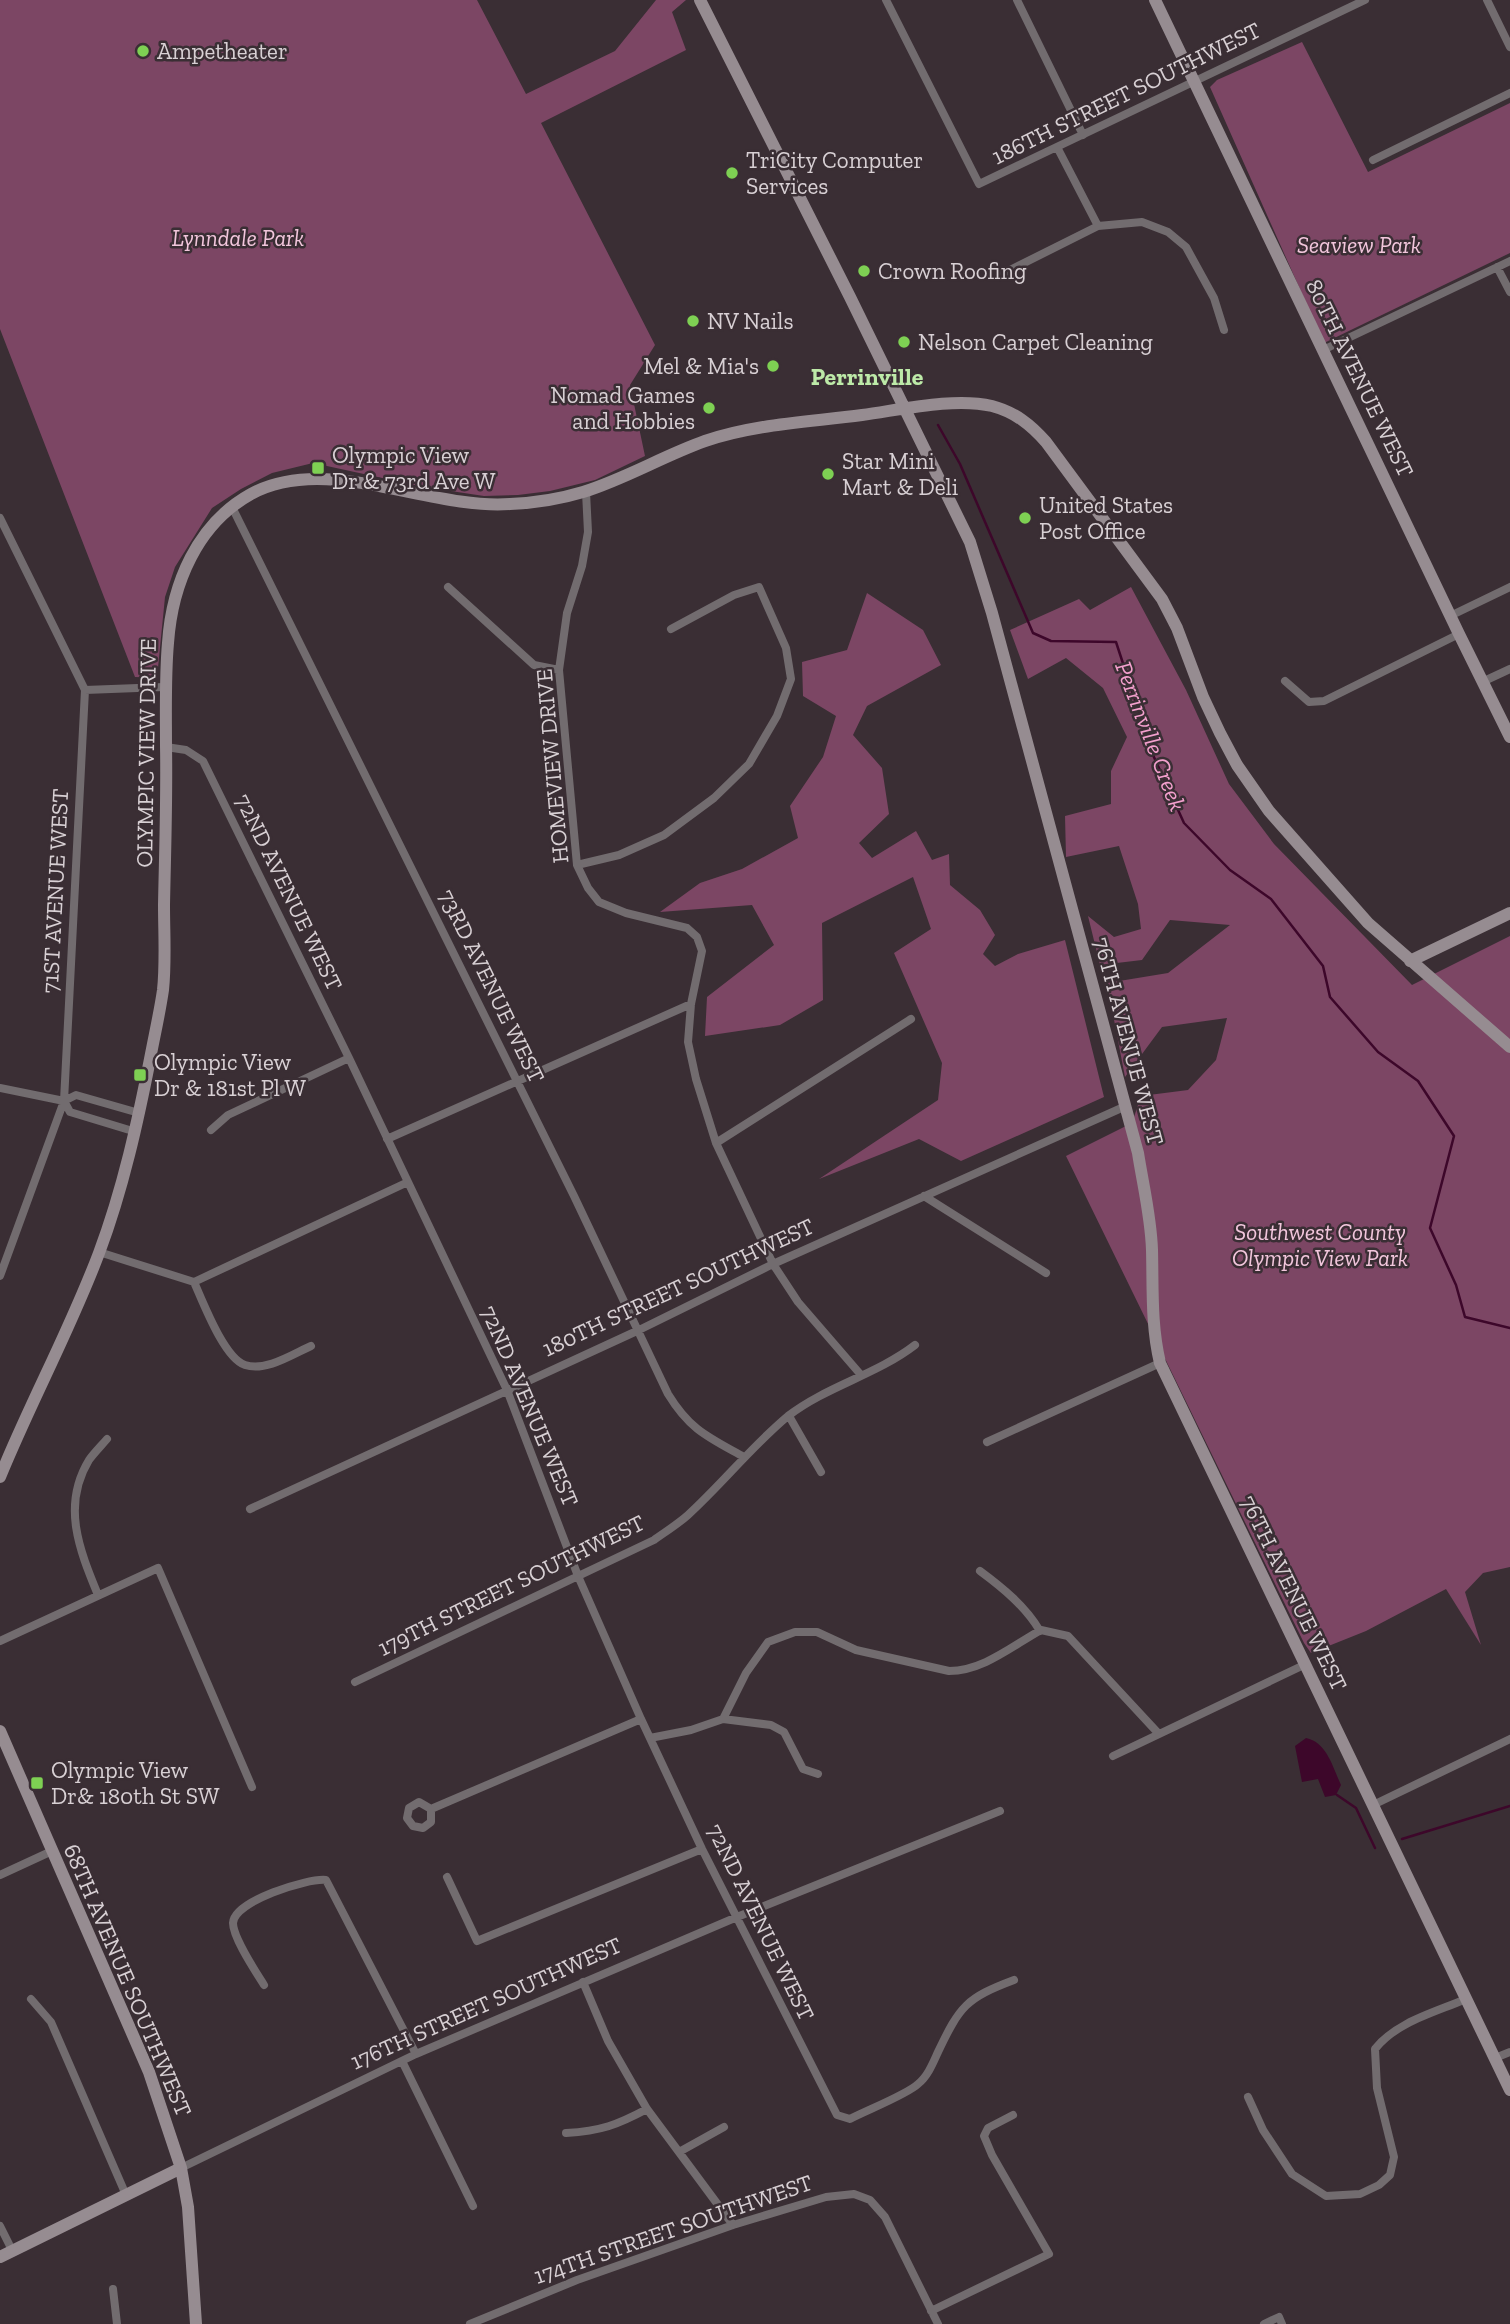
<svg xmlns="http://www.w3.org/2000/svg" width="1510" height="2324" font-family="'Zilla Slab',serif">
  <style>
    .green { fill: #7c4664 }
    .water { fill: #3d072a }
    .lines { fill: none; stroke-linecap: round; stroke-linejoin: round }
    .stream { stroke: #3d072a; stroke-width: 2.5 }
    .street { stroke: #726c6f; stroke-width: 8 }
    .secondary { stroke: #968c91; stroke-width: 12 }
    .poi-dot { fill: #7ed053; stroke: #3a2e34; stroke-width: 2.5 }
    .labels { text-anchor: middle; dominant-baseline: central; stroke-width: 5; stroke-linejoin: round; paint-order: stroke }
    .poi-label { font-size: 23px; fill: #d8d0d4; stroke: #3a2e34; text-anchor: start }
    .street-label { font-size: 23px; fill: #d8d0d4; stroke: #3a2e34 }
    .park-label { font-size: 23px; font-style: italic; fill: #f2c6dc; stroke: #3a2e34 }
    .neighbourhood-label { font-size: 24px; font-weight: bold; fill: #bdeaa8; stroke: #3a2e34 }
    .water-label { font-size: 24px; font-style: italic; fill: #f4a0ce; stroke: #3a2e34 }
  </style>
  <rect width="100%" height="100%" fill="#3a2e34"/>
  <path class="green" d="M0,0h477l49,94 89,-43 41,-51h30l-14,12 14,38 -145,73 114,222 -25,40 15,71 -50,24 -45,11 -32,4 -34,1 -60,-9 -111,-24 -41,10 -31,16 -29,19 -37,59 -10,30 -8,81 -22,-1 -135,-348z
    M1302,42l66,130 142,-69v150l-186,90 -114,-256 7,-7z
    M1131,587l55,103 43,94 45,60 138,141 98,-49v631l-27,6 -18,19 16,53 -35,-56 -80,42 -55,22 -7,-10 -238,-487 66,-33 9,-27 47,-6 28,-30 11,-42 -65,9 -37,50 -18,-94 61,-10 62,-48 -60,-5 -28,40 -42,5 -12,-49 26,21 27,-8 -3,-25 -19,-58 -53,11 -1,-41 46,-12v-33l16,-34 -24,-49 -37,-30 -38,21 -18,-49 69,-31 11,11z
    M867,593l56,37 18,35 -74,41 -14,29 29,33 7,46 -30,29 13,15 44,-27 16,29 17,-6 1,31 30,25 15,25 -12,19 12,12 23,-12 47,-14 39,157 -143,64 -42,-22 -100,40 119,-79 4,-37 -48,-110 37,-24 -18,-52 -91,46 1,77 -43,25 -75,11 2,-39 67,-52 -22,-40 -92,7 40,-29 42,-14 56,-31 -8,-32 33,-49 13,-41 -33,-20 -1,-34 45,-12z"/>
  <path class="water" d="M1306,1738c21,4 27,30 35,47l-5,10 -11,2 -7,-18 -16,3 -7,-36z"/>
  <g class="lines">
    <path class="stream" d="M938,425l22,39 73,169 18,8 65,1 37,113 31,68 46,47 41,29 52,67 7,31 48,55 40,29 36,55 -24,92 26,57 9,32 45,11
      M1337,1795l19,13 19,40
      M1402,1839l108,-33"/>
    <path class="street" d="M886,0l93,184 386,-184
      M1017,0l66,135
      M1487,0l23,47
      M1057,147l41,79
      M1373,160l137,-67
      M1497,267l13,25
      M1004,273l94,-47 44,-4 26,10 18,15 28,51 10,32
      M1323,350l187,-89
      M586,492l2,40 -6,34 -15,47 -8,57 18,195 11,23 11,14 27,11 61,15 10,9 5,14 -11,53 -3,38 8,37 20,64 57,121 25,38 63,73
      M232,507l342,689 94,198c22,36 40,43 76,63
      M0,518l85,172 -21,411 -64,175
      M448,587l86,78 25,5
      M1450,616l60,-29
      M1285,681l24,21 15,-1 135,-67
      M1482,682l28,-13
      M85,690l79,-3
      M166,747l20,3 17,11 146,297 158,332 71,186 63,143 61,130 135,266 13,4c15,-8 58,-25 68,-35 10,-8 15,-21 20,-32 22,-46 28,-54 76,-72
      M577,865l42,-10 45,-20 50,-37 35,-34 28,-48 14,-37 -5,-31 -27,-61 -25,8 -63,34
      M0,1088l64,13 12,-6 63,18
      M64,1101l6,11 66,20
      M211,1130l17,-15 121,-57
      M387,1139l304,-135
      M716,1143l195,-124
      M924,1196l122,77
      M99,1252l95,30c9,20 30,76 51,83 21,7 48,-11 66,-19
      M194,1282l214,-100
      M789,1416l32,56
      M987,1442l173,-79
      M250,1509l389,-179 134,-66 353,-158
      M980,1571c23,17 45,35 60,60
      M98,1595c-18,-44 -37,-89 -9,-135 5,-7 12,-14 18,-21
      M0,1641l158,-73 94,219
      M355,1682l299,-142c11,-8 24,-16 34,-25 35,-32 64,-69 100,-99 39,-30 88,-41 127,-71
      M723,1719l48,6 13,7 19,37 15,5
      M650,1738l41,-8 32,-11 23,-46 22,-31 27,-10h22l39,18 93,21c34,0 63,-25 92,-41l27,6 90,97
      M1113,1756l193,-92
      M1373,1805l137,-66
      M431,1809v13l-8,6 -10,-2 -6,-8 2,-10 10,-6 12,7 210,-90
      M0,1875l52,-24
      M447,1877l30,64 225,-92
      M583,1982l25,59 39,68 86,116
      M264,1985c-8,-13 -31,-47 -31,-62 1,-22 74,-45 93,-43l90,174
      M31,1999l20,23 75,173
      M1495,2058l15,-6
      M402,2061l71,145
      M1248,2097l15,33 29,44 34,22 34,-2 19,-9 11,-10 4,-18 -17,-69 -2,-39c21,-27 61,-37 91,-50
      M566,2133c35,-2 51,-8 81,-24
      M679,2152l45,-25
      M181,2168l235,-114 321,-137 263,-106
      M0,2226l12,24
      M113,2289l4,35
      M931,2311l118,-57 -57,-99 -8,-19 4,-8 25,-13
      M470,2324l107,-44 156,-55 93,-28 28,-3 16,6 15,17 53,107
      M1264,2324l15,-7 3,7"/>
    <path class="secondary" d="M700,0l150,297 120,245 22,71 146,540c5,32 13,64 14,97 1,39 -1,75 8,113l350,727
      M1155,0l304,634 51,103
      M1410,961l100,-48
      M0,1477c31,-76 70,-147 99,-224 24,-64 39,-132 52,-199 4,-21 9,-43 12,-64 3,-28 1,-57 1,-85 1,-53 3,-106 2,-159 0,-35 -1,-69 2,-103 4,-59 29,-119 83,-149 76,-41 177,16 259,10 24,-1 50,-5 73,-12 42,-13 80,-36 122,-51 49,-17 105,-19 157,-26 38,-5 92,-18 130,-9 23,6 39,19 54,36l116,157 15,29 26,69 17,36 17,32 32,46 99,112 142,124
      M0,1731l149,341 32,96 7,39 8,117
      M0,2257l181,-89"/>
  </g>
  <g class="poi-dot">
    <circle cx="143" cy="51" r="7"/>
    <circle cx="732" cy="173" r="7"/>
    <circle cx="864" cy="271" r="7"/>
    <circle cx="693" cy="321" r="7"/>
    <circle cx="904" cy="342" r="7"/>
    <circle cx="773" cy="366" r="7"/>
    <circle cx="709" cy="408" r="7"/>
    <rect x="311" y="461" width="14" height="14" rx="3.5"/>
    <circle cx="828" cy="474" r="7"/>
    <circle cx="1025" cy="518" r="7"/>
    <rect x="133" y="1068" width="14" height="14" rx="3.5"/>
    <rect x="30" y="1776" width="14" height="14" rx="3.5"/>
  </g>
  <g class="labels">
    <g class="poi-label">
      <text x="157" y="51">Ampetheater</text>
      <text x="746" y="160">TriCity Computer<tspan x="746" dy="26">Services</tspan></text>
      <text x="878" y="271">Crown Roofing</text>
      <text x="707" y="321">NV Nails</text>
      <text x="918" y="342">Nelson Carpet Cleaning</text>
      <text x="759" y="366" text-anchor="end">Mel &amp; Mia's</text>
      <text x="695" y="395" text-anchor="end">Nomad Games<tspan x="695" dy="26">and Hobbies</tspan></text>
      <text x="332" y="455">Olympic View<tspan x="332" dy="26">Dr &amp; 73rd Ave W</tspan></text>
      <text x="842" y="461">Star Mini<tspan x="842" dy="26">Mart &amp; Deli</tspan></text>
      <text x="1039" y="505">United States<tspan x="1039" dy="26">Post Office</tspan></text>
      <text x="154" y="1062">Olympic View<tspan x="154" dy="26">Dr &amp; 181st Pl W</tspan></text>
      <text x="51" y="1770">Olympic View<tspan x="51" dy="26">Dr&amp; 180th St SW</tspan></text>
    </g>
    <g class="street-label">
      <text transform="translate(1126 93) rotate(-26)">186TH STREET SOUTHWEST</text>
      <text transform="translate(1360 378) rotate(64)">80TH AVENUE WEST</text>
      <text transform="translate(146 753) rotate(-89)">OLYMPIC VIEW DRIVE</text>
      <text transform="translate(552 766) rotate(-95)">HOMEVIEW DRIVE</text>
      <text transform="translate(55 891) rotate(-87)">71ST AVENUE WEST</text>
      <text transform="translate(289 892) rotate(64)">72ND AVENUE WEST</text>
      <text transform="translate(492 986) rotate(64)">73RD AVENUE WEST</text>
      <text transform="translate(1129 1041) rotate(75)">76TH AVENUE WEST</text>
      <text transform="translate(678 1287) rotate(-25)">180TH STREET SOUTHWEST</text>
      <text transform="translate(530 1406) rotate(67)">72ND AVENUE WEST</text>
      <text transform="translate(511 1585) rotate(-26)">179TH STREET SOUTHWEST</text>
      <text transform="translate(1294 1593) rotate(64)">76TH AVENUE WEST</text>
      <text transform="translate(761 1922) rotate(64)">72ND AVENUE WEST</text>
      <text transform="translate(128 1980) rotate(67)">68TH AVENUE SOUTHWEST</text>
      <text transform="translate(486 2003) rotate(-24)">176TH STREET SOUTHWEST</text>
      <text transform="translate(673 2229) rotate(-19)">174TH STREET SOUTHWEST</text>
    </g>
    <g class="park-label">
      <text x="238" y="238">Lynndale Park</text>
      <text x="1359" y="245">Seaview Park</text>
      <text x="1320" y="1232">Southwest County<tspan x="1320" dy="26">Olympic View Park</tspan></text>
    </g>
    <g class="neighbourhood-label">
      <text x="867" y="376">Perrinville</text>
    </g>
    <g class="water-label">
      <text transform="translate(1151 736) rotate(69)">Perrinville Creek</text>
    </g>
  </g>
</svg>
